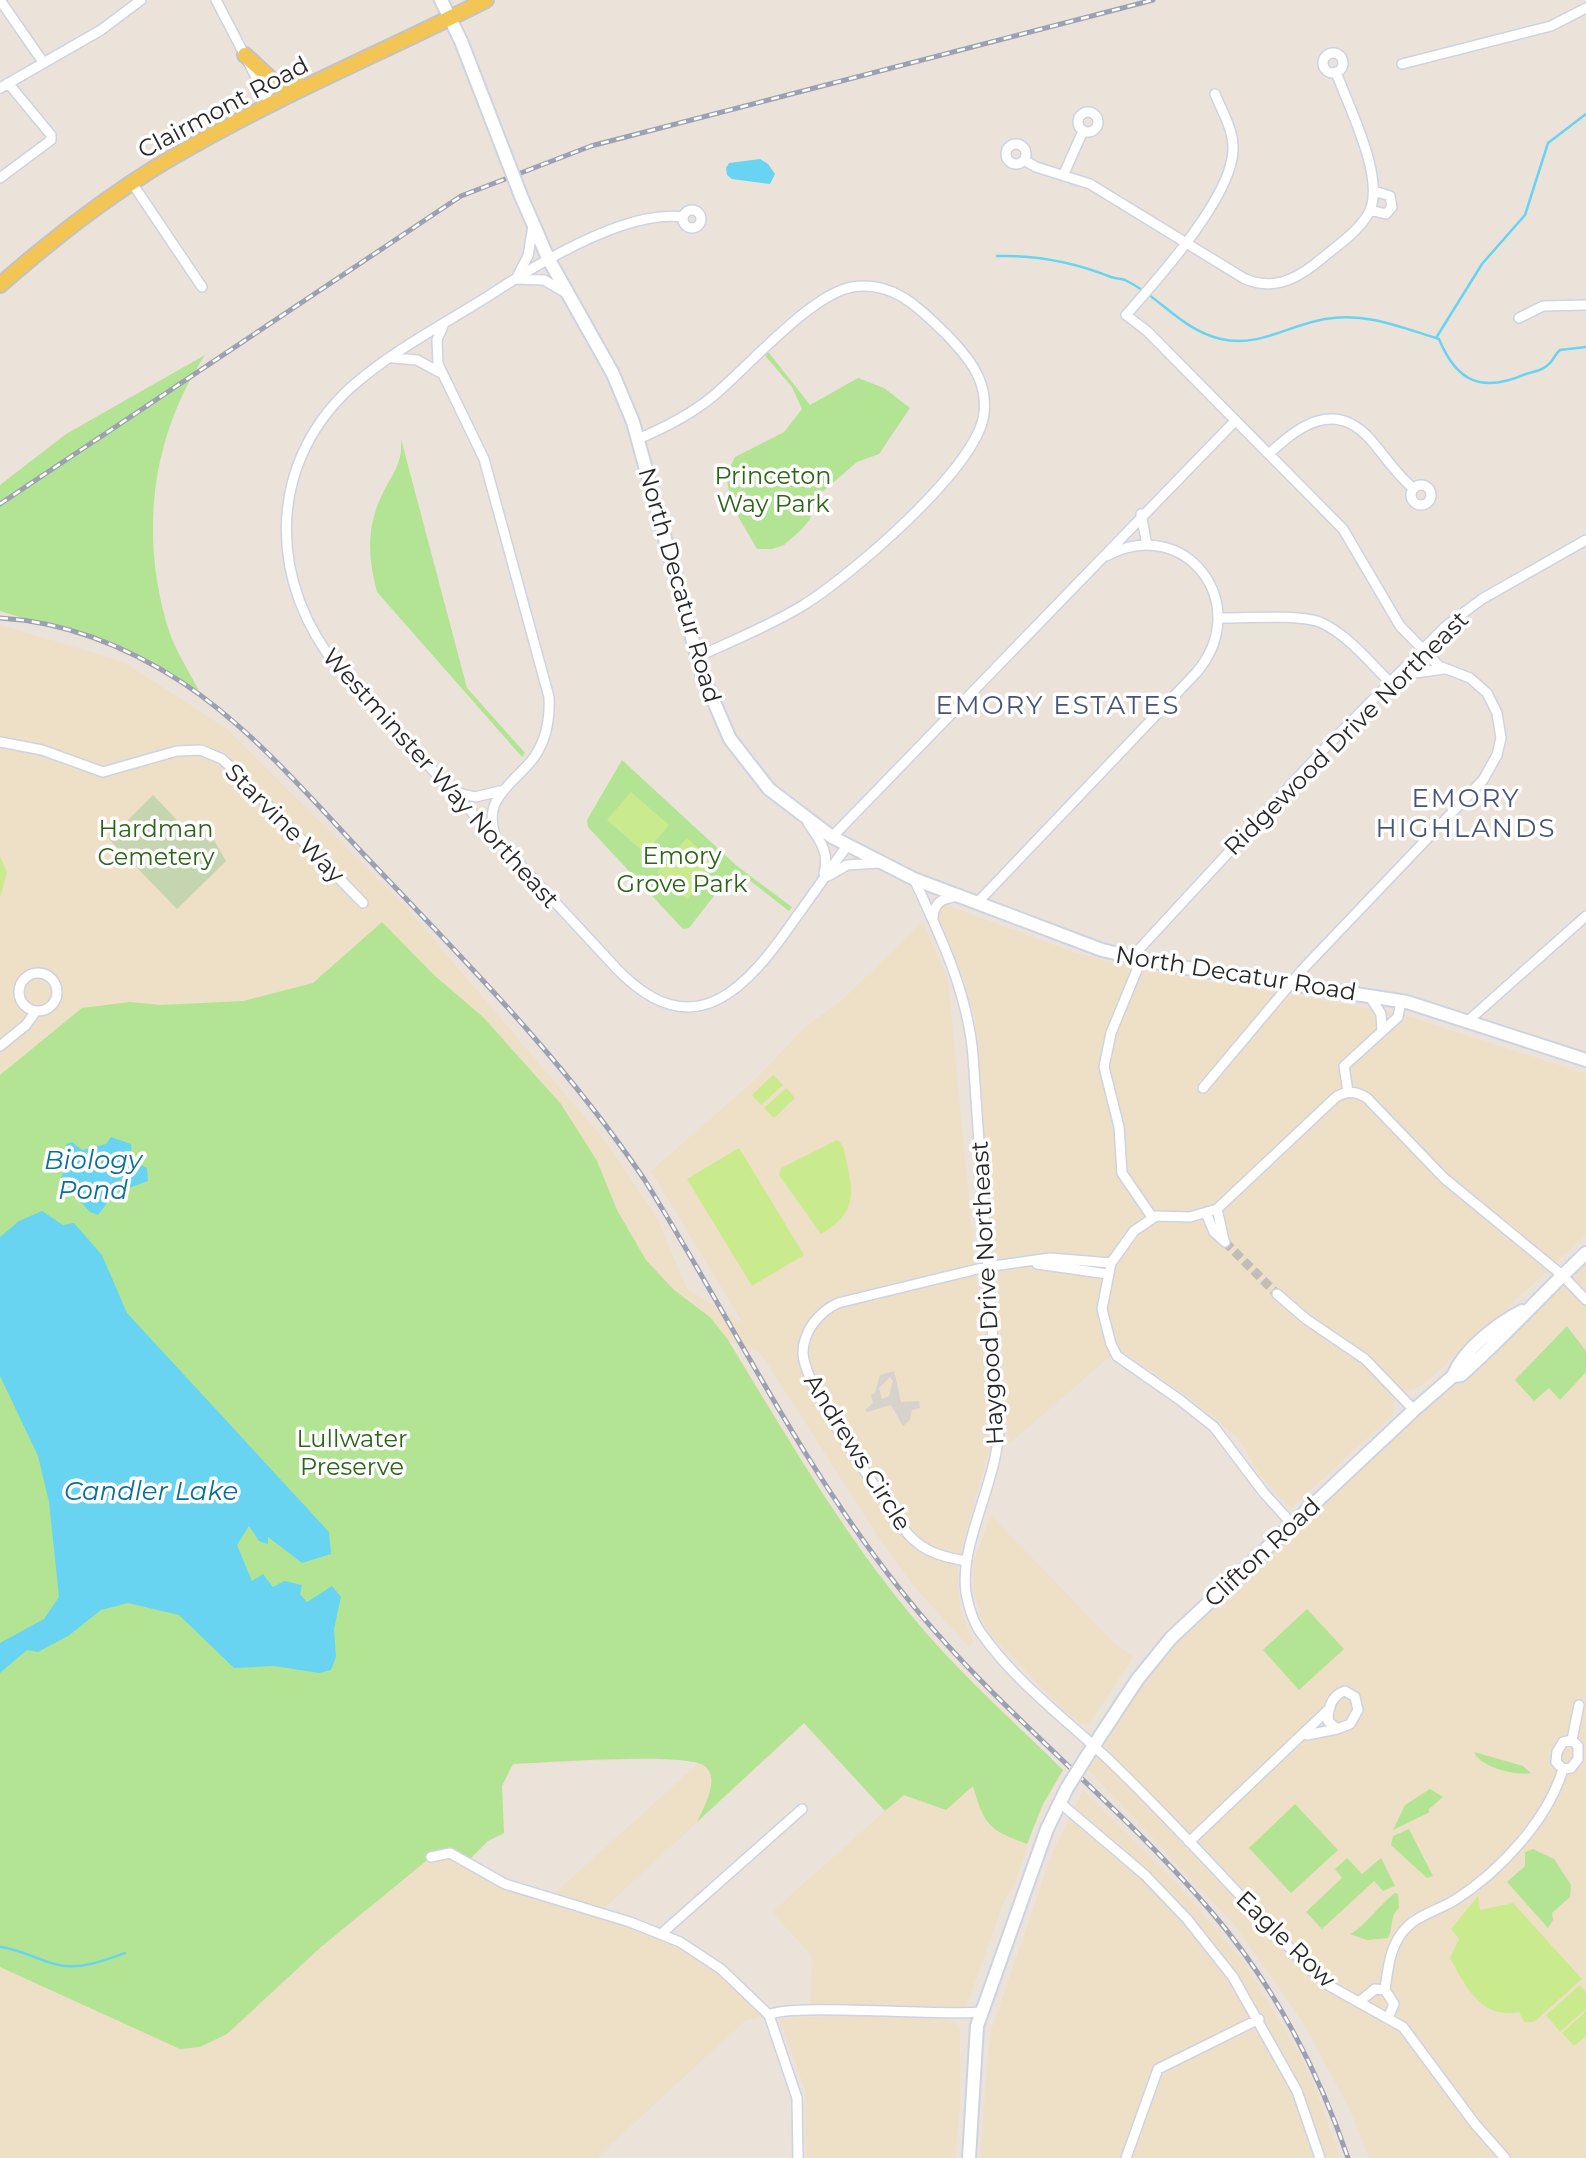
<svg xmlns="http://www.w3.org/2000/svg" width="1586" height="2158" font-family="Montserrat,sans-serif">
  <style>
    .education { fill: #eedfc7 }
    .green { fill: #b3e493 }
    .cemetery { fill: #c4d5af }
    .pitch { fill: #c9eb8e }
    .plaza { fill: #d7d2cc; fill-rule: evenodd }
    .water { fill: #68d4f1 }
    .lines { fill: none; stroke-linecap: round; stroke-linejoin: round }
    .stream { stroke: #68d4f1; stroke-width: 2.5 }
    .street-tunnel { stroke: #c4bdb6; stroke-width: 9; stroke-dasharray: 9 4.5; stroke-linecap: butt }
    .street-casing { stroke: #ced3e2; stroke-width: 12 }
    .secondary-casing { stroke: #ced3e2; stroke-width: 16 }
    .primary-casing { stroke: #c3c3c3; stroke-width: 18 }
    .street { stroke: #fff; stroke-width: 9 }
    .secondary { stroke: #fff; stroke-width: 12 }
    .primary { stroke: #f3c555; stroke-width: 14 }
    .rail-casing { stroke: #9ca0b3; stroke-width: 5 }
    .rail { stroke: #fff; stroke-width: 2.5; stroke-dasharray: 8; stroke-linecap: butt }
    .secondary-bridge-casing { stroke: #ced3e2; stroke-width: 16; stroke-linecap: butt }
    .secondary-bridge { stroke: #fff; stroke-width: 12 }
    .labels { text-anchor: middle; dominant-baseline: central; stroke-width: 7; stroke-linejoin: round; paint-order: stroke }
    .street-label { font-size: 24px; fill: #282828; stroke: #fff }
    .park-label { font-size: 24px; fill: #2c6517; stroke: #fff }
    .neighbourhood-label { font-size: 26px; letter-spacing: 2px; fill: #485379; stroke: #fff }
    .water-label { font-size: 26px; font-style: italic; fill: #0a709a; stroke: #fff }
  </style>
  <rect width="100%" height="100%" fill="#ebe2d9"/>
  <path class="education" d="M0,625l124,37 104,68 177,176 201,236 51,76 30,71 56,34 -92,-152 106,-93 48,-51 35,-25 83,-80 25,57 42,446 -2,28 -31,112 3,43 13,34 -4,5 -56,-62 -34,-47 -119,-186 -31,-11 99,162 39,57 44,56 46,50 106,104 -28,51 -21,66 -10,14 -40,112 -154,-3 2,-54 -40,-44 113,-101 -81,-87 -201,185 -48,-16 144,-130 -31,-5 -154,6 -75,65 43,45 148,48 66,30 73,63 -24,6 -149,137h-596z
    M930,899l146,54 72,18 254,43 184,60v161l-158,145 -12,8 -6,1 -18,15 2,9 -103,95 -31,-33 -20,-35 -48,-41 -70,-48 -14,7 -99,86 -34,-427 -17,-55z
    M1586,1253v905h-217l-19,-48 -47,-88 -69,-98 -152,-161 67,-100z
    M991,1515l120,125 22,17 -44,67h-7l-18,-14 -72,-74 -11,-17 -8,-36 1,-23z
    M1083,1790l99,99 63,76 54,88 17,37 24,68h-360l10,-124 62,-180z
    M853,2015l96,5 8,3 3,5v77l-5,53h-149v-65l-26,-74z"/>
  <path class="green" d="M766,349l44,56 48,-27 26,10 26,20 -31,46 -22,8 -37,32 -8,16 -2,9 -9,11 -17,15 -12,4h-15l-25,-43 -6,-30 9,-19 49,-25 18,-23 -10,-22 -30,-35z
    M205,355c-55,83 -66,185 -35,279 7,19 20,39 29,57l-63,-38 -136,-42v-126l66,-51z
    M401,439l66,249 58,65 -3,4 -145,-165c-9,-33 -11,-65 5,-97 10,-21 21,-31 19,-56z
    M622,760l115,106 55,41 -3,4 -54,-42 -46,59 -6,1 -95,-102 -1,-7z
    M382,922l53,54 48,41 78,87 36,57 20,49 29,50 28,30 37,28 17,22c57,94 112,189 182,274 46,56 101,105 153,156l-20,34 -16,40c-38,-14 -43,-19 -54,-58l-27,24 -42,-15 -19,16 -81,-88 -107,99c6,-14 23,-41 9,-55 -15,-16 -163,-4 -193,-3l-11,22 2,47 -16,8 -22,22 -10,-8 -25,2 -110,90 -94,87 -27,13 -20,2 -180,-82v-892l82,-67 48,-6 31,3 82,-4 70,-18z
    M1567,1326l19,25v21l-26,28 -11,-12 -15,13 -19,-21z
    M1307,1609l37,40 -45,41 -36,-40z
    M1474,1752l49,14 8,7c-16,3 -51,-6 -57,-21z
    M1430,1789l13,8 -15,13 2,2 -37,18 12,-25z
    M1295,1804l43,46 -47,43 -42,-45z
    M1409,1829l24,47 -6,2 -36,-33 2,-9z
    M1533,1849l21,10 17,26 -1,12 -18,16 1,7 -5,8 -41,-46 18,-16v-14z
    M1347,1858l15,16 19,-16 14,28 -12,5 -9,-10 -52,48 -16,-17 36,-34 -7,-9z
    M1395,1893l3,1 1,14c-10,8 -5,20 -11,30l-21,2 -17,-6c12,-5 31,-31 45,-41z"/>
  <path class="cemetery" d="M153,795l44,46 8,-4 5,6 4,-3 12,21 -49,48 -68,-70z"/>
  <path class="pitch" d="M631,792l38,33 -24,28 -38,-33z
    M687,838l30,27 -30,34 -30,-27z
    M0,856l7,16 -7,26z
    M773,1075l10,10 -22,20 -9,-10z
    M786,1088l9,10 -21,20 -10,-10z
    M837,1140c8,5 8,15 10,24 8,34 6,51 -26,70l-42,-59 2,-7z
    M739,1148l65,107 -52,31 -65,-107z
    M1478,1896l2,14 33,-7 69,76 -48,43h-10l-5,-10c-38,8 -54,-27 -69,-54l9,-19 -8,-10z
    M1580,1985l6,7v17l-26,23 -14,-17z
    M1586,2011v25l-12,10 -12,-13z"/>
  <path class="plaza" d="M894,1371l7,31 18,-1 1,7 -8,2 -2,10 -7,6 -12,-21 -24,7 -2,-2 8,-7 -2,-8 4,-2 5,-18zM890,1377l3,4 -4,15 -7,3 -3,-11z"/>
  <path class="water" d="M760,159l8,5 7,10 -5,10 -38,-5 -5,-4 -1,-7 3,-5z
    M111,1137l20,7 1,16 15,8 1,13 -33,12 -17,22 -8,-3 -30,-32 10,-23 -4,-13 6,-2 10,8 24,-6z
    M42,1211l21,14 11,-2 28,32 25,58 202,219 2,22 -29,9 -34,-26v7l-9,-3 -10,-15 -12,19 15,36 11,-7 10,13 11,-6 18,4 -2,9 7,8 25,-16 9,11 -7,32 2,28 -5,13 -12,3 -45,-7 -40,2 -55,-53 -51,-12 -27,7 -33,26 -30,16 -11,-2 -27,23v-30l44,-24 15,-22 -10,-95 -11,-46 -38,-80v-139l19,-16z"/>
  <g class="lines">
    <path class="stream" d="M997,256c40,-1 77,6 114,21 5,2 11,1 16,4 34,17 55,49 94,58 37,9 68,-14 104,-20 42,-7 75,8 114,20 18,44 44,54 87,35 8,-3 17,-3 24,-11 4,-4 5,-9 10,-13l26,-3
      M1436,338l46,-74 43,-49 23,-72 38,-29
      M0,1947c21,2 39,14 59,18 21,5 47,-5 66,-12"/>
    <path class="street-tunnel" d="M1225,1242l52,52"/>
    <defs>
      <path id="street" d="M0,0l43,62
        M216,0l54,104
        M1323 63a10 10 0 1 1 20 0a10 10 0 1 1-20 0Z
        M1402,64l149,-38 35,-18
        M0,88l101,-58 40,-30
        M1078 122a10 10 0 1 1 20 0a10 10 0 1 1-20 0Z
        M1006 154a10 10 0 1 1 20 0a10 10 0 1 1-20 0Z
        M1024,160l12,7 54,17 155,95c27,11 48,2 70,-15 17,-15 39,-28 52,-48 22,-32 -19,-110 -31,-144
        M1063,176l20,-45
        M0,178l51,-38v-5l-43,-52
        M132,183l70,104
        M683 219a9 9 0 1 1 18 0a9 9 0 1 1-18 0Z
        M1370,210l16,4 6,-7 -2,-11 -16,-5
        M683,217c-57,-8 -146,47 -193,78 -46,29 -100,57 -141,94 -84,79 -80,196 -9,281l277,299c78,81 131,18 180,-53 17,-23 33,-47 50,-70
        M518,275l10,-19 5,-30
        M516,279l28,1 24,14
        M1519,318l24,-12 43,-1
        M443,326l-6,14 1,24 46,95 65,238c1,21 -2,41 -14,59 -19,27 -53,40 -40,79
        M394,358l23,2 22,12
        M638,439c26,-11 52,-24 74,-42 34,-28 99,-103 140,-110 42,-7 68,22 95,48 21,22 41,45 37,78 -5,54 -136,165 -182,193 -33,20 -70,35 -105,51
        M1269,454c30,-29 66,-54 101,-15 15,17 26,35 43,49
        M1411 495a10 10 0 1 1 20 0a10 10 0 1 1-20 0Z
        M1141,514l6,31
        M1220,618c24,0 82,-4 102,5 27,13 48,40 69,60l24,-10 29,-4
        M0,742l42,8 61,22 74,-21 24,-1 21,9 13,12 128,132
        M455,792l20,5 25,-6
        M808,823c11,16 22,29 16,50
        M832,837l403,-416
        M828,876l19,-11 33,-2
        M914,879c26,56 54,114 59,177l26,372c-2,55 -40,115 -33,165 3,16 8,32 18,44 34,47 83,83 125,123 69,66 132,138 199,207l20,18 75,42 72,97 30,34
        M977,903l219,-230c59,-68 -11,-160 -90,-117
        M933,917c2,-17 10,-18 25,-21
        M1131,958l196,-212 119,-120 36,-27 104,-59
        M1141,960l-30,73 -7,34 15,60 3,46 30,44
        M19 992a19 19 0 1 1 38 0a19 19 0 1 1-38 0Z
        M1369,995l12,19 1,17
        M1469,1020l117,-104
        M0,1046l26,-21 10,-14
        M1203,1088l99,-118 181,-190 14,-25 4,-17 -4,-25 -10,-20 -17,-15 -31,-12 -39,-40 -57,-97 -196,-198 -21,-16c31,-35 106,-118 107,-165 1,-19 -11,-39 -18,-56
        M1348,1092l-4,-26 54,-49 3,-16
        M1217,1209l7,31
        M1206,1213l8,19 11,10
        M1037,1264l71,10
        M1277,1294l29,25 59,40 49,51
        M1292,1524l-28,-31 -50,-66 -34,-27 -63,-44 -6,-12 -9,-35 9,-46 23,-32 22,-15 34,1 27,-8 119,-112c11,-7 21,-6 31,1l77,80 118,97 24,25
        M966,1561c-29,-5 -48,-11 -65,-36 -22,-34 -97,-137 -98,-172 0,-22 16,-41 35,-50l148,-36 64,-9 61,5
        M1345,1691l10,6 3,13 -8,14 -13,5 -9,-8c0,-13 4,-26 17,-30z
        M1307,1735l30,-6
        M1572,1740l6,6v13l-7,9 -8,1 -7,-7 1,-10 6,-10z
        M1572,1740l7,-35
        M1059,1802l86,73 42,44 46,58 64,114 23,67
        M1189,1842l141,-134
        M431,1857l19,-4 55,31 125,38 50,20 41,27 48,46c19,-12 175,1 212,-3
        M661,1934l141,-125
        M1385,1990c3,-23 5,-47 23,-64 12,-12 33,-17 47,-26 44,-28 93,-80 108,-131
        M1359,2002l16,-13 10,1 9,14 -5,12
        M769,2015l28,83 1,60
        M1126,2158l32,-89 101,-50"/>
      <path id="secondary" d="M441,0l20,41 43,111
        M521,196l27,62 65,116 20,48 69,252 28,65 39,50 63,48 82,42 188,71 66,15 239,37 179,58
        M1453,1376c11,-27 44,-52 69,-65
        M1087,1756l50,-76 34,-42 243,-228 39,-34 8,-1c44,-39 82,-82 125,-122
        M969,2158l8,-132 70,-197 20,-41"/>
      <path id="primary" d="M245,55l28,26 32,6
        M0,285c57,-50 119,-98 185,-135 97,-56 201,-99 301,-150"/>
    </defs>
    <use href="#street" class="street-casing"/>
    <use href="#secondary" class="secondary-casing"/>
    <use href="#primary" class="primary-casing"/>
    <use href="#street" class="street"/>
    <use href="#secondary" class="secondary"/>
    <use href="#primary" class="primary"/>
    <defs>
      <path id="rail" d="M0,504l461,-308 130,-50 562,-146
        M0,618c66,4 128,29 183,65 71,47 129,117 188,179 96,101 194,200 273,317 85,136 155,283 255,409 92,118 213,208 310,321 63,73 108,158 139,249"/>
    </defs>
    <use href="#rail" class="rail-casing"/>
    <use href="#rail" class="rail"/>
    <defs>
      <path id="secondary-bridge" d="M504,152l17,44
        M1067,1788l20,-32"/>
    </defs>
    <use href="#secondary-bridge" class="secondary-bridge-casing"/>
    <use href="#secondary-bridge" class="secondary-bridge"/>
  </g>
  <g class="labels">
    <g class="street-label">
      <text transform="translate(223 107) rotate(-28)">Clairmont Road</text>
      <text transform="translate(680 585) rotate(74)">North Decatur Road</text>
      <text transform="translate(1346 733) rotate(-45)">Ridgewood Drive Northeast</text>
      <text transform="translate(441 778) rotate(48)">Westminster Way Northeast</text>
      <text transform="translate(285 823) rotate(45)">Starvine Way</text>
      <text transform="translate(1236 973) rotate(9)">North Decatur Road</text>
      <text transform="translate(987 1293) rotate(-93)">Haygood Drive Northeast</text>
      <text transform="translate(858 1452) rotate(58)">Andrews Circle</text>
      <text transform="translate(1262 1552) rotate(-43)">Clifton Road</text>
      <text transform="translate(1286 1939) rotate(44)">Eagle Row</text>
    </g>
    <g class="park-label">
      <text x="773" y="475">Princeton<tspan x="773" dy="28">Way Park</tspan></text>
      <text x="156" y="828">Hardman<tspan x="156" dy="28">Cemetery</tspan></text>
      <text x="682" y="855">Emory<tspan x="682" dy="28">Grove Park</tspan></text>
      <text x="352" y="1438">Lullwater<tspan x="352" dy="28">Preserve</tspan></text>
    </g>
    <g class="neighbourhood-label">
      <text x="1058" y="705">EMORY ESTATES</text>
      <text x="1466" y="798">EMORY<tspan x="1466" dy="30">HIGHLANDS</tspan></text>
    </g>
    <g class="water-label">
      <text x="93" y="1160">Biology<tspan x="93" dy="30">Pond</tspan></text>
      <text x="151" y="1491">Candler Lake</text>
    </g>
  </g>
</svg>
